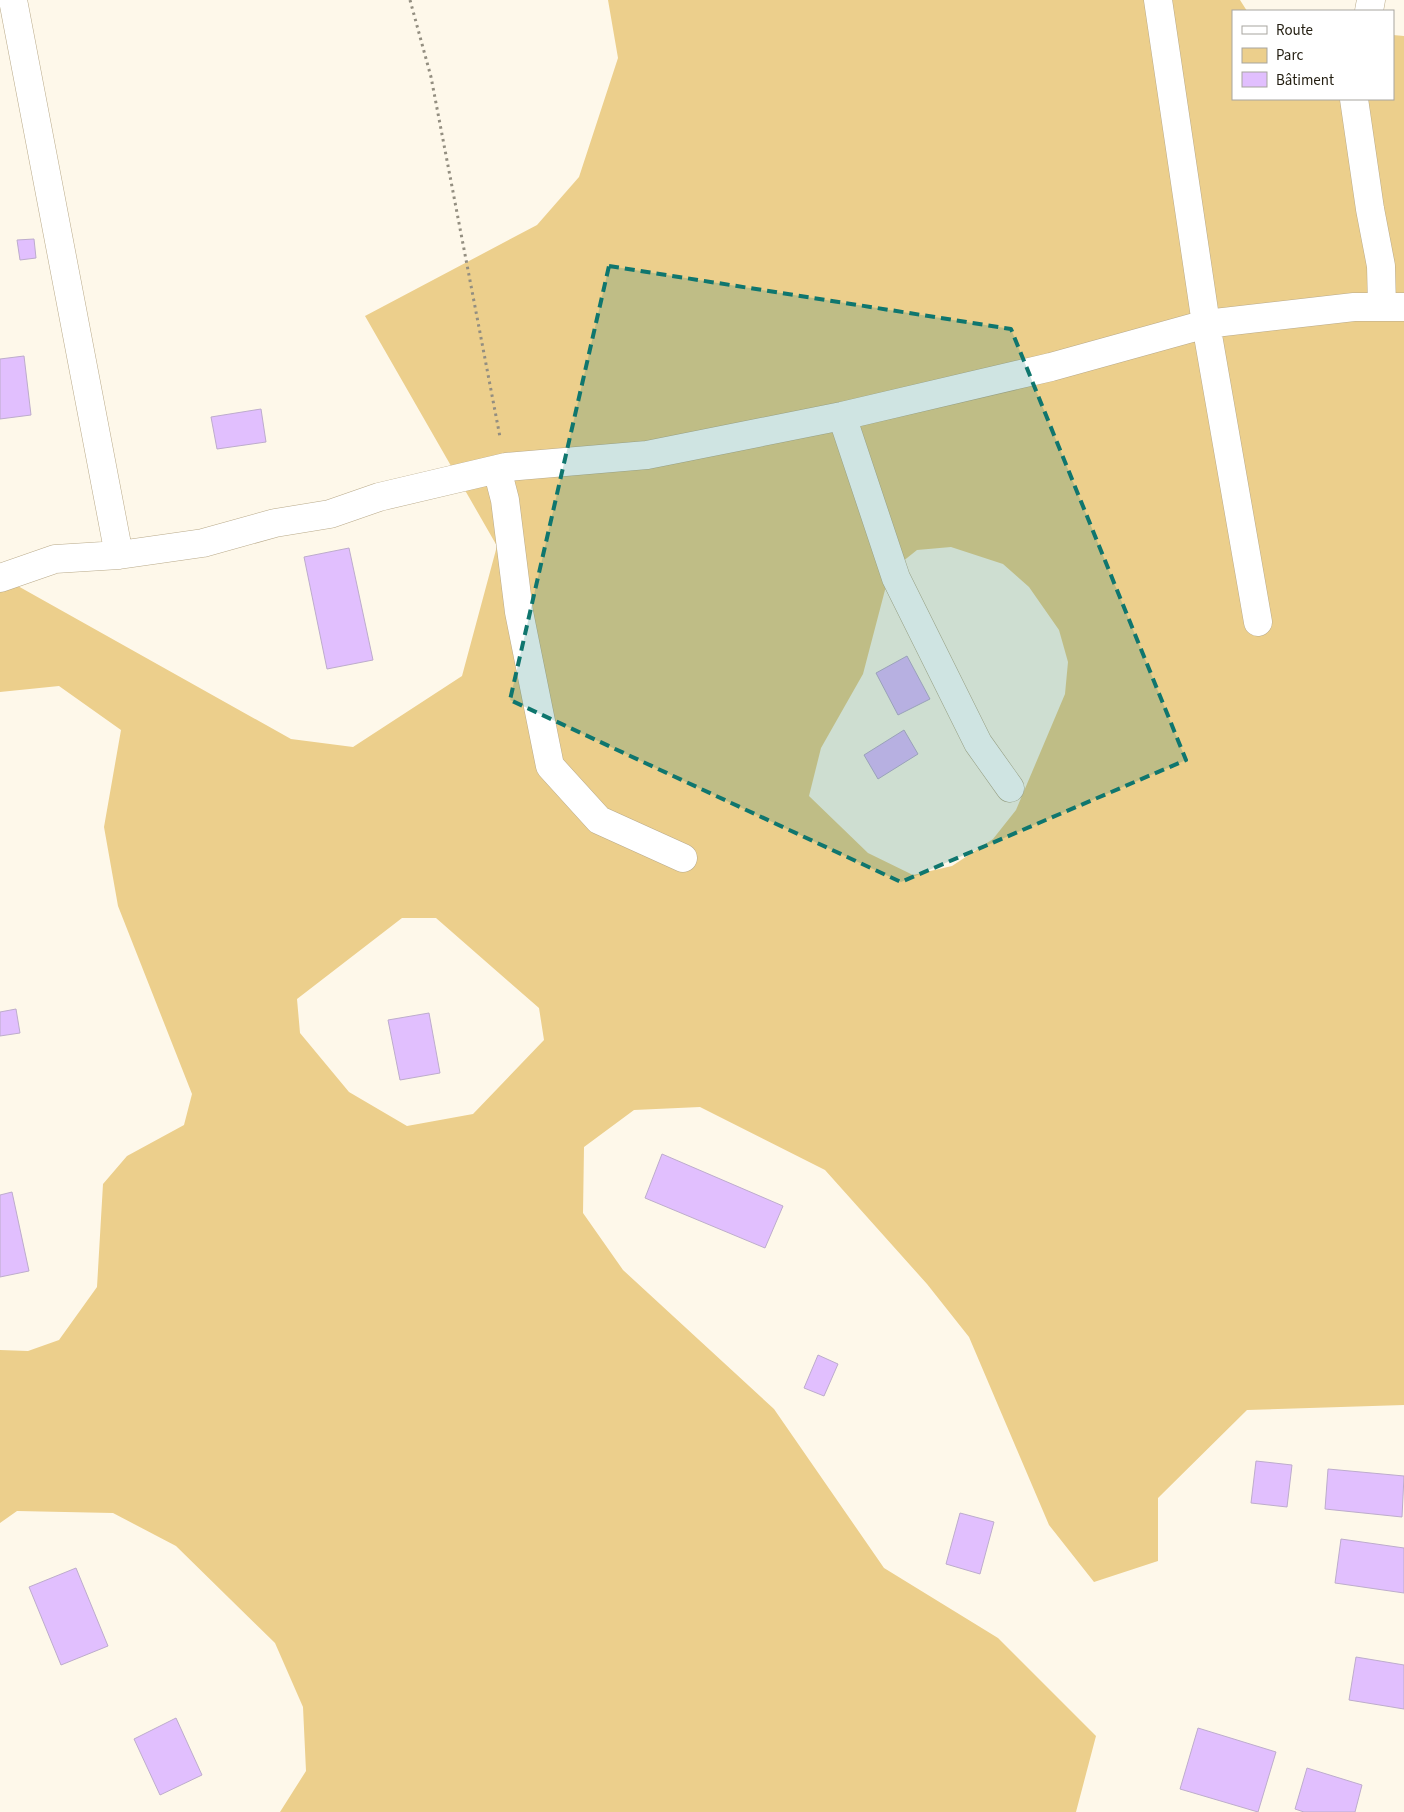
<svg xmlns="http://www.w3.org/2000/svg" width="1404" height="1812" font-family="'Source Sans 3',sans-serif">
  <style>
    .green { fill: #eccf8c; fill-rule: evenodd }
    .building { fill: #e1bffe; stroke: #bdaccc }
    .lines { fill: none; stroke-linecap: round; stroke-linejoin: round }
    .minor-casing { stroke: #b9aa8a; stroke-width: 29 }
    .path { stroke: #938e80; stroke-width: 3; stroke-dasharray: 2.5 4; stroke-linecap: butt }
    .minor { stroke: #fff; stroke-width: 28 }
    .marked { fill: #0f766e; fill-opacity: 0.2; stroke: #0f766e; stroke-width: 4; stroke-dasharray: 10 6; stroke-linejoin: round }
  </style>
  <rect width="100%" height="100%" fill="#fef8ea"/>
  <path class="green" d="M608,0h632l7,11h-14v88h160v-64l11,1v1369l-157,5 -89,88v63l-64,21 -45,-57 -80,-188 -42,-53 -102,-114 -125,-63 -66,3 -50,37 -1,66 40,57 151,139 110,159 114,70 98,98 -20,76h-796l26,-41 -3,-64 -28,-64 -99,-97 -63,-33 -96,-2 -17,12v-173l28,1 31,-11 38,-53 6,-103 24,-28 57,-31 8,-31 -74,-188 -14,-79 17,-97 -62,-44 -59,6v-116l291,163 62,8 109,-71 35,-130 -132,-230 172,-91 42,-48 39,-119zM951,547l52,17 26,23 30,43 9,32 -3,32 -49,116 -23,29 -41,27 -39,9 -45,-22 -59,-57 12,-48 42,-74 22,-84 17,-28 15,-12zM402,918h34l103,90 5,32 -71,74 -66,12 -58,-34 -49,-59 -3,-34z"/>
  <path class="building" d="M34,239l2,19 -16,2 -3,-20z
    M24,356l7,59 -31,4v-60z
    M261,409l5,33 -49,7 -6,-32z
    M349,548l24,112 -46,9 -23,-112z
    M907,656l23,43 -32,16 -22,-42z
    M904,730l14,24 -40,25 -14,-24z
    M16,1009l4,24 -20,3v-24z
    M429,1013l11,60 -40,7 -12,-60z
    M662,1154l121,52 -18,42 -120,-50z
    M12,1192l17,79 -29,6v-82z
    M818,1355l20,9 -14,32 -20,-8z
    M1256,1461l36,4 -5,42 -36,-4z
    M1328,1469l76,7 -2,41 -77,-8z
    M960,1513l34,9 -14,52 -34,-10z
    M1341,1539l63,9v45l-69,-10z
    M76,1568l32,78 -47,19 -32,-78z
    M1356,1657l48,8v44l-55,-9z
    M176,1718l26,57 -42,20 -26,-56z
    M1198,1728l78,24 -18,60 -78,-23z
    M1307,1768l55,17 -7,27h-51l-9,-3z"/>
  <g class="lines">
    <defs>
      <path id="minor" d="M13,0l106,555
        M1158,0l48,324 52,298
        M1369,11l2,-11
        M1354,99l16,110 11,57 1,41
        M842,416l54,162 82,165 32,45
        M497,469l8,31 14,112 31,154 49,54 84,38
        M0,578l55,-19 64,-4 84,-12 72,-20 55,-9 49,-17 127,-30 141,-12 195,-39 209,-49 155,-43 148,-17h50"/>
    </defs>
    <use href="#minor" class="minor-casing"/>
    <path class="path" d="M410,0l21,77 69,360"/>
    <use href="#minor" class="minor"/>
  </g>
  <path class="marked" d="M609,266l402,63 175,431 -285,122 -391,-182z"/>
  <rect x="1232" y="10" width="162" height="90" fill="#ffffff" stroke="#a7a59f"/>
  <rect x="1242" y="26" width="25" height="8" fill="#ffffff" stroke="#a7a59f"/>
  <text x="1276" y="35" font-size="15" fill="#221d10">Route</text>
  <rect x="1242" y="48" width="25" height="15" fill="#eccf8c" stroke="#a7a59f"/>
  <text x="1276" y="60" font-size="15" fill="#221d10">Parc</text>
  <rect x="1242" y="72" width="25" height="15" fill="#e1bffe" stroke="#a7a59f"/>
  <text x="1276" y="85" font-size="15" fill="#221d10">Bâtiment</text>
</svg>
